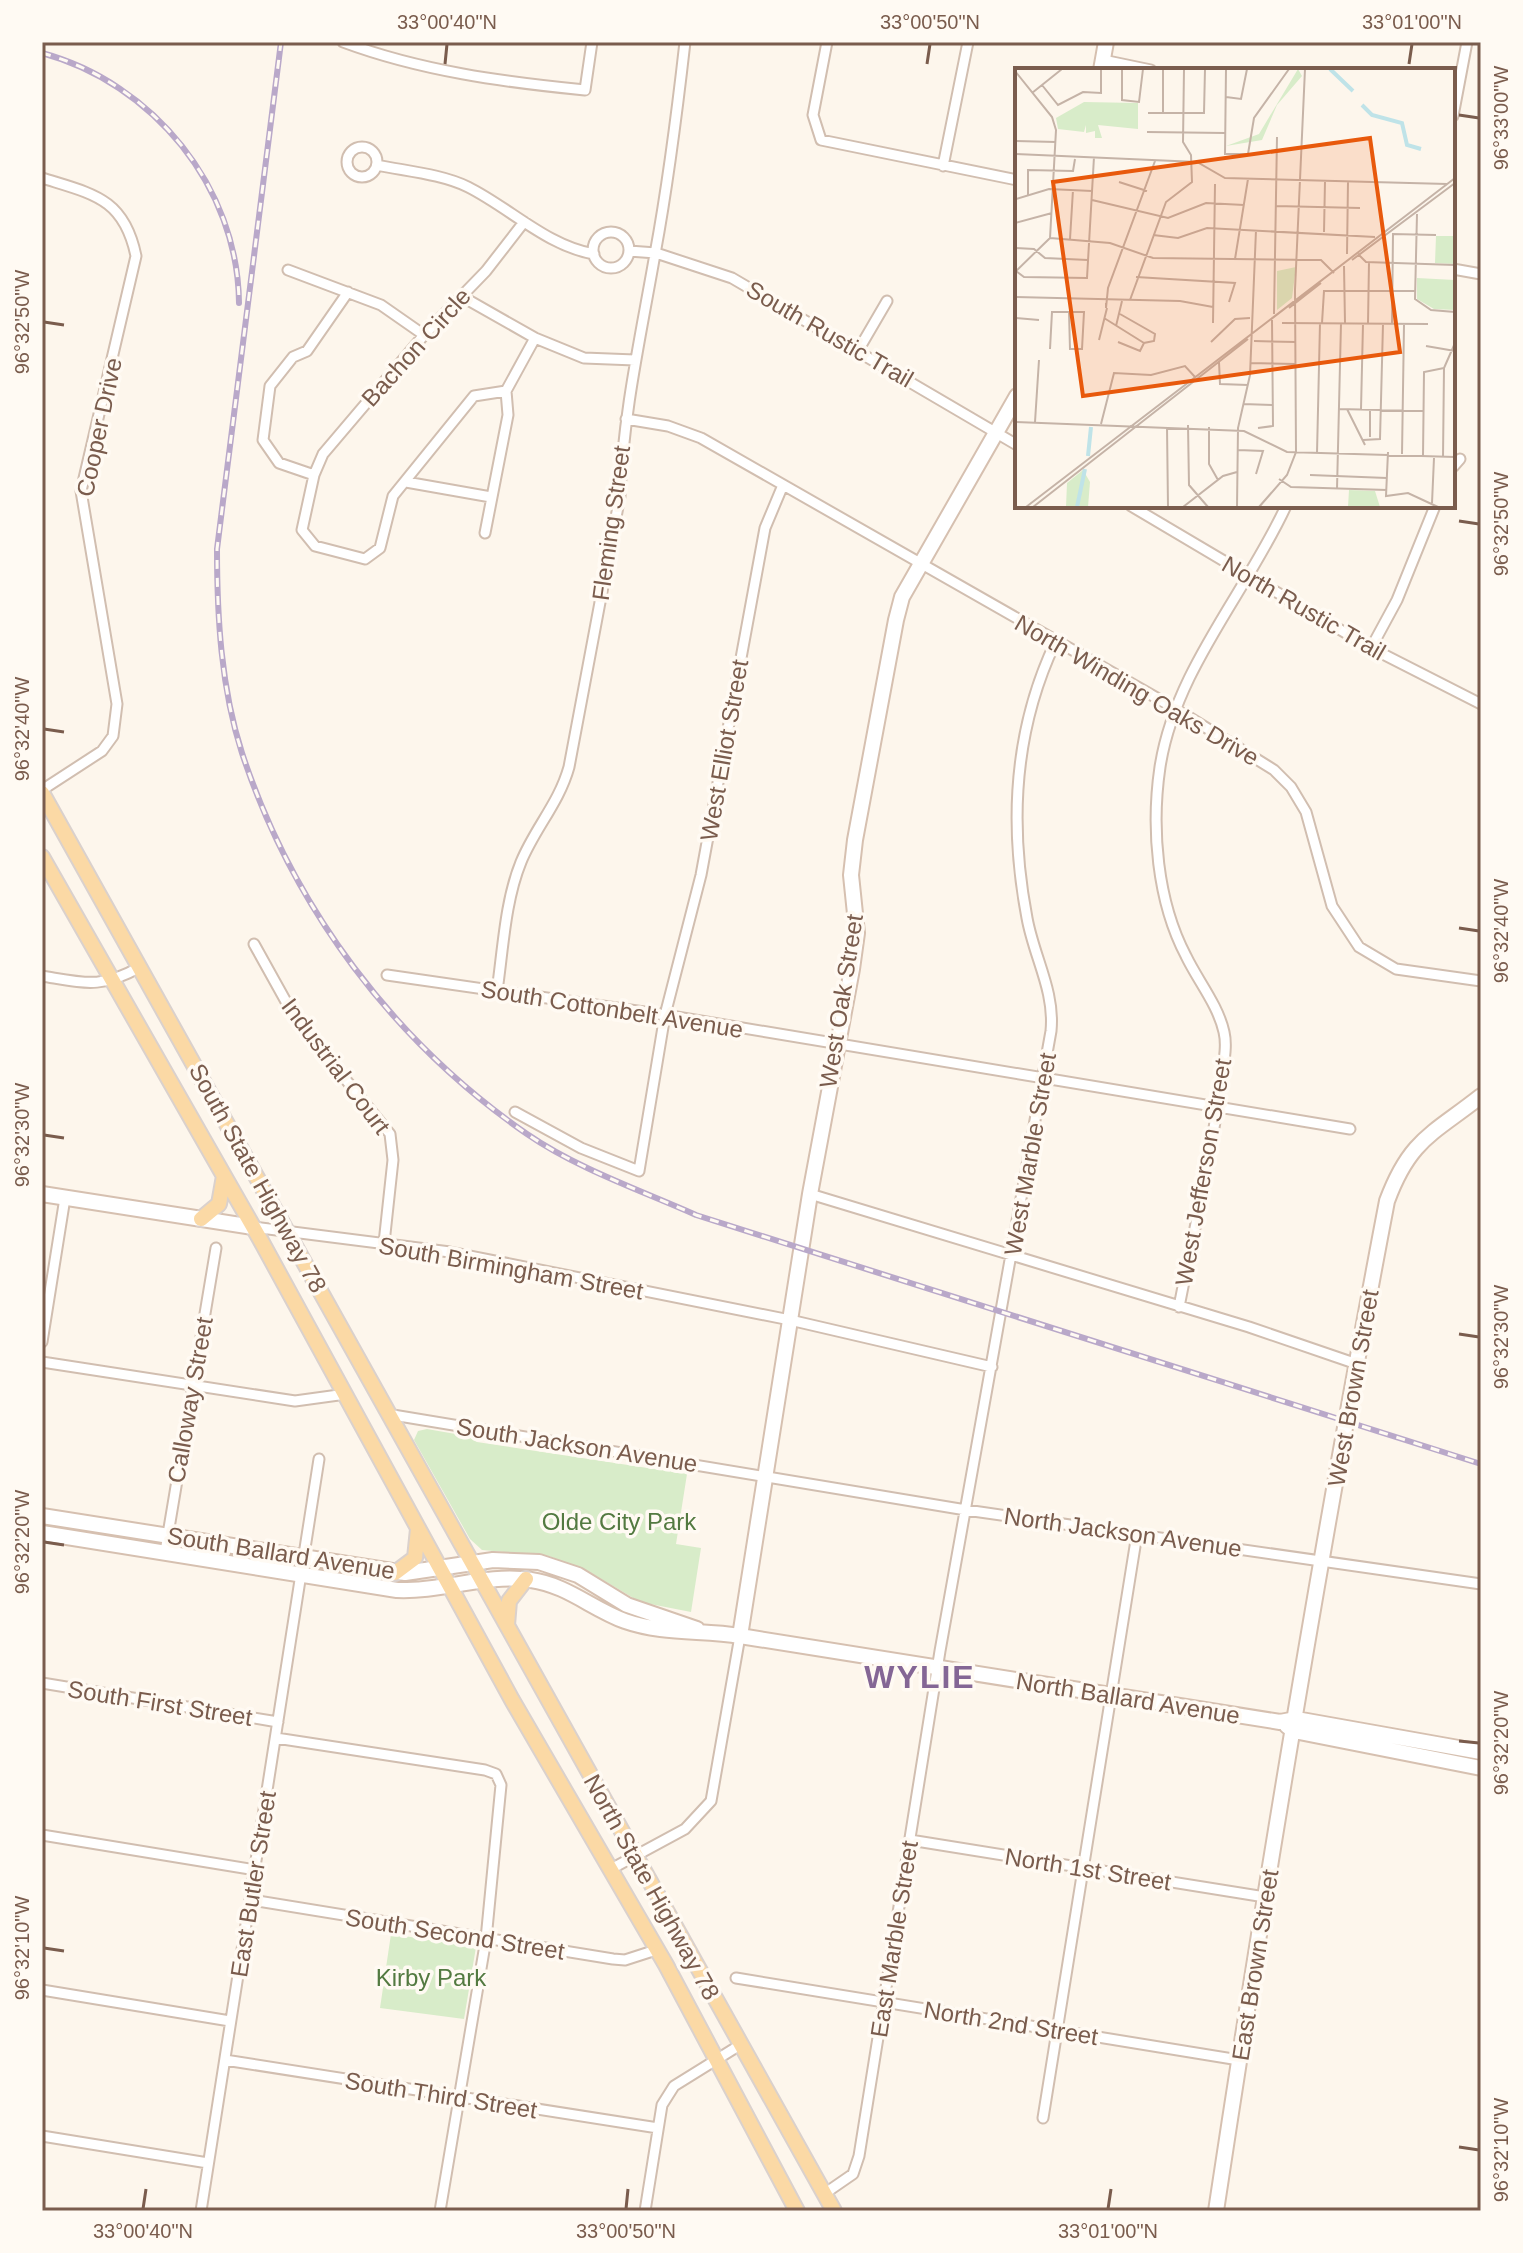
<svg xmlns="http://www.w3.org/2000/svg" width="1523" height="2253" font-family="Helvetica,sans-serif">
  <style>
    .green { fill: #d8ecc9 }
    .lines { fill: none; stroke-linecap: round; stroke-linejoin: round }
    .street-casing { stroke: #d1beb0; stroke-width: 13 }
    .secondary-casing { stroke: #d6c0b0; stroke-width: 18 }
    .primary-casing { stroke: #dad1cd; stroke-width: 18 }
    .street { stroke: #fff; stroke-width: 9 }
    .secondary { stroke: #fff; stroke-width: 14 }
    .primary { stroke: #fbd9a5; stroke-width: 14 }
    .rail-casing { stroke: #b9a8c9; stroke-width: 6 }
    .rail { stroke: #fffaf3; stroke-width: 3; stroke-dasharray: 9; stroke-linecap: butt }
    .ticks { fill: none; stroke: #7a5c4d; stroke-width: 3 }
    .labels { text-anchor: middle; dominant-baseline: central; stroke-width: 7; stroke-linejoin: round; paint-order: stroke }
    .street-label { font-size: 24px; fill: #7a5c4d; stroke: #fffaf3 }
    .park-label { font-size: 24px; fill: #537a41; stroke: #fffaf3 }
    .district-label { font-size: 32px; font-weight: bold; letter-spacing: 2px; fill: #846695; stroke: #fffaf3 }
    .inset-river { fill: none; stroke: #bfe3e8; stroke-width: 4 }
    .inset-road { fill: none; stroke: #c5b3a7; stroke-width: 2 }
    .view { fill: #e8590c; fill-opacity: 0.15; stroke: #e8590c; stroke-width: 4 }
    .inset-edge { fill: none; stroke: #7a5c4d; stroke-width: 4 }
    .neatline { fill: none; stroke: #7a5c4d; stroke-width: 3 }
    .ticks-label { font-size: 20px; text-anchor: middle; fill: #7a5c4d }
  </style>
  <rect width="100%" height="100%" fill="#fdf6ec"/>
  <path class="green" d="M427,1429l40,7 10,6 210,32 -11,70 25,4 -10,64 -51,-10 -52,-31 -39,-15 -67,-6 -12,-11 -56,-99 4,-9z
    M391,1934l85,13 -12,72 -84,-11z"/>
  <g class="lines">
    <defs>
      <path id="street" d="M343,42c78,29 160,40 242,48l7,-48
        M827,42l-14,73 8,25 196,40
        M1103,60l48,10
        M1453,116l14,-74
        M347 162a15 15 0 1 1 30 0a15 15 0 1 1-30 0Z
        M377,165c28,6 65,9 91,22 42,21 79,59 126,67
        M943,166l25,-124
        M42,178c51,16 82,20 94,78l-55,235 36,213 -4,32 -11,15 -60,39
        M593 250a18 18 0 1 1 36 0a18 18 0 1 1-36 0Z
        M629,251l27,2 76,25 285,167
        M1453,269l28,5
        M288,270l93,35 43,30
        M348,292l-41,59 -14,6 -23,29 -7,54 16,23 35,12 -12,55 13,16 50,13 15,-11 13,-52 81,-100 32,-5
        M461,296l74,42 49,20 51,2
        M859,349l28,-48
        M506,391l29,-53
        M626,419l42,7 33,12 475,271 98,61 17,17 15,25 26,94 27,41 37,22 85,12
        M1453,467l7,-8
        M314,475l9,-21 101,-119 62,-64 38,-49
        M406,482l85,15
        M1131,506l240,142 110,56
        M485,533l23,-118 -2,-24
        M1371,648l26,-48 38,-94
        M254,944l40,72 96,118 3,26 -9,83
        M387,975l278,40 685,114
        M42,976c43,7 59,13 98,-9
        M497,991c6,-41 8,-90 24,-129 14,-34 38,-59 48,-95l51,-271c3,-82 21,-161 35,-242 13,-70 22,-141 30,-212
        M515,1112l66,36 58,23 26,-156 36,-140 64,-347 18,-43
        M810,1194l439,133 108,37
        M253,1227l197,25 340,68 202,47
        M1179,1307c14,-73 32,-147 41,-221 2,-17 8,-37 4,-54 -6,-27 -26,-51 -38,-76 -29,-55 -35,-128 -26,-189 15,-97 86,-174 126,-261
        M42,1342l23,-144
        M42,1362l253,39 51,-7
        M387,1414l579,96 515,74
        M165,1552l51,-304
        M42,1683l236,39
        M276,1738l209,32 11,4 5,11 -15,154 -46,272
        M42,1835l214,35
        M910,1840l355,57
        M611,1869l74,-40 26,-28 29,-165
        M252,1900l361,59 12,1 31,-10
        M736,1978l503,82
        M42,1990l188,31
        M225,2060l433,68
        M1043,2118l94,-584
        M42,2136l166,27
        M824,2194l29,-20 6,-18 81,-505 111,-620c4,-40 -17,-74 -24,-113 -18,-94 -13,-188 28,-275
        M201,2211l118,-752
        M645,2211l17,-106 12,-19 66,-41"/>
      <path id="secondary" d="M1101,70l5,-28
        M42,1194l211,33
        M42,1516l363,57 88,-13 46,2 39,13 49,30 70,24
        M42,1533l355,57c45,2 89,-17 134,-10 36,5 61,29 94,41 37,13 76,9 115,15l540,86 16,-3 185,33
        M740,1636l70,-442 42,-225 5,-36 -6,-58 4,-35 41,-220 6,-23 115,-201
        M1287,1726l7,5 187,37
        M1216,2211c51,-337 107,-675 171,-1010 23,-62 46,-67 94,-105"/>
      <path id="primary" d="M42,793l792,1418
        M42,857l218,382 252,461 154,265 131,246
        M201,1219l18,-15 5,-28
        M395,1573l20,-15 3,-29
        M507,1625l2,-24 17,-22"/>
    </defs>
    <use href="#street" class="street-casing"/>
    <use href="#secondary" class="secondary-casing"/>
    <use href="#primary" class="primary-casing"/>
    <use href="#street" class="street"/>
    <use href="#secondary" class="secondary"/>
    <use href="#primary" class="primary"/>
    <defs>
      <path id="rail" d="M281,42l-64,507c0,68 4,139 25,204 51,155 152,289 285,381 51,35 113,56 169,81l785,249
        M42,53c111,30 196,134 197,250"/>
    </defs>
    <use href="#rail" class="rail-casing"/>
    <use href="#rail" class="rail"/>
  </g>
  <path class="ticks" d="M445,64l2,-20M927,64l3,-20M1409,64l3,-20M1459,115l20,3M44,322l20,3M1459,521l20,3M44,729l20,3M1459,928l20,3M44,1135l20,3M1459,1334l20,3M44,1542l20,3M1459,1741l20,2M44,1948l20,3M1459,2147l20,3M143,2209l3,-20M626,2209l2,-20M1108,2209l3,-20"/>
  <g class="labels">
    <g class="street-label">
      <text transform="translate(830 334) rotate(30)">South Rustic Trail</text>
      <text transform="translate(416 347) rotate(-48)">Bachon Circle</text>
      <text transform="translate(99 427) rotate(-78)">Cooper Drive</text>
      <text transform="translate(611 523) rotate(-82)">Fleming Street</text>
      <text transform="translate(1304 608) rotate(30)">North Rustic Trail</text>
      <text transform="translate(1137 690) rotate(30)">North Winding Oaks Drive</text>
      <text transform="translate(724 750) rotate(-80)">West Elliot Street</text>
      <text transform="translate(841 1001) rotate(-81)">West Oak Street</text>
      <text transform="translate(612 1009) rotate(9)">South Cottonbelt Avenue</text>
      <text transform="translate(336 1066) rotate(53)">Industrial Court</text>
      <text transform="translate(1030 1154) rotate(-80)">West Marble Street</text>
      <text transform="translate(1203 1172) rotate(-80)">West Jefferson Street</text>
      <text transform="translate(258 1178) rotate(61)">South State Highway 78</text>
      <text transform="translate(511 1268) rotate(10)">South Birmingham Street</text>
      <text transform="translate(1353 1388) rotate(-80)">West Brown Street</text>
      <text transform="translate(190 1400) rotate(-80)">Calloway Street</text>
      <text transform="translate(577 1445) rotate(9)">South Jackson Avenue</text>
      <text transform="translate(1123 1532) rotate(8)">North Jackson Avenue</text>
      <text transform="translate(281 1553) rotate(9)">South Ballard Avenue</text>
      <text transform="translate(1128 1698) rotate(9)">North Ballard Avenue</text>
      <text transform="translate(160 1703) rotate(9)">South First Street</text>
      <text transform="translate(1088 1869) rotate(9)">North 1st Street</text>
      <text transform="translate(253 1884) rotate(-81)">East Butler Street</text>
      <text transform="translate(652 1887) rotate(61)">North State Highway 78</text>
      <text transform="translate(455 1934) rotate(9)">South Second Street</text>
      <text transform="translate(894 1939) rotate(-81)">East Marble Street</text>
      <text transform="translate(1255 1965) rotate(-81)">East Brown Street</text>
      <text transform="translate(1011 2023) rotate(9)">North 2nd Street</text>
      <text transform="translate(441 2095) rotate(9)">South Third Street</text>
    </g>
    <g class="park-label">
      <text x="619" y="1521">Olde City Park</text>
      <text x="431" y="1977">Kirby Park</text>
    </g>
    <g class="district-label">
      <text x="920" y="1677">WYLIE</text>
    </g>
  </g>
  <g transform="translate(1015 68)">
    <rect width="440" height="440" fill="#fdf6ec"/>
    <path d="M68,402l7,12 -2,25h-22l1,-24z" fill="#d8ecc9"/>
    <path d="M421,168h19v28l-20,-1zM402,210l38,2v30l-21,-1 -17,-10z" fill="#d8ecc9"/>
    <path d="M283,1l4,7 -25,29 -15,35 -36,6 33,-12zM69,34l54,1v26l-40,-4 4,13h-7v-7l-9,2v-8l-2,7 -26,-3 -2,-11zM281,199l-4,31 -15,12v-39zM334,422l26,1 5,16h-32z" fill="#d8ecc9"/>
    <path class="inset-river" d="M315,1l23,22M347,37l10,10 30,8 5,22 14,4M73,388l3,-29M62,439l8,-38"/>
    <path class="inset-road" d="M107,1v31l17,2 4,-33M211,1l-1,85h23l6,-36 35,-49M0,3l37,46 4,13 -6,108 -35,34M27,17l16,20 25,-13 18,1v-24M17,25l30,-24M211,29l15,2 6,-30M133,45h56l1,-44M148,45v-44M132,64l78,1M0,73l41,1M0,86l182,8 28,16 222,6M104,114l28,9M13,128v-26l45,1 2,-12M1,131l33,-10 43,2M77,132l76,18 38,-15 38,2M261,138l84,2M402,146l-2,85 16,11 24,2M0,155l37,-10M309,164l1,-51M138,167l25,3 29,-10 168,9M35,170l60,5 43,15 168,2 13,13M55,171l3,-49M0,180l19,1 11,9 43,2M332,186l1,-73M343,186l8,8 89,3M220,191l13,-80M337,192l103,-77M329,198l1,57M1,203l8,6 63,1 7,-121M121,209l99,6 -6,19M0,229l165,4 33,6M115,232l36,-98 26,-20 -1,-27 -8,-13 1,-73M91,235v5l2,-20 47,-127M274,240l32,-25M259,246l3,-177M0,250l24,2M89,250l40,25M198,255l2,-139M267,255l146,1M307,255l2,-32h91M353,255l1,-61M377,256l1,-90 43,1M101,258l6,-25M84,272l8,-32M239,273l42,1M103,274l22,9 4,-8 10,-2 1,-7 -35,-20M196,274l24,-23 15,-1M411,278l29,5M35,281l2,-37h32l-2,37h-12l-1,-37M204,294l1,22 28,1M235,295l46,1M228,336l29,1M324,341l85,2M332,341l18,36M346,341l2,-85M0,354l229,9 43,21 168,5M20,354l4,-62M86,356l13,-51 37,2 34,-9 10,11M173,357l1,60 19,22M152,359l1,80M194,359v37l9,16M243,360l15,-2 -1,-106M355,369v-27M348,372l17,-1 3,-115M223,382l25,1 -7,23M373,384l-2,44 22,-3 30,14M302,385l3,-130M387,386l2,-129M408,388l1,-84 20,-4M428,389l1,-89 11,-25M295,407l77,3M264,411l12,8 96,3M322,421l4,-166M417,435l2,-45M11,439l429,-329M18,439l215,-168M168,439l40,-31 14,-4M222,439l1,-79 12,-53 6,-145M244,439l28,-32 9,-23 -1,-162 10,-221"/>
    <path class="view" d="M355,70l30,214 -317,44 -30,-214z"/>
    <rect width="440" height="440" class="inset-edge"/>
  </g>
  <rect width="1523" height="2253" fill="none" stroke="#fffaf3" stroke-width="88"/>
  <rect x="44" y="44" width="1435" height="2165" class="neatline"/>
  <g class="ticks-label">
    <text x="447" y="29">33°00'40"N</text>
    <text x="930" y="29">33°00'50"N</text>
    <text x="1412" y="29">33°01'00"N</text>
    <text transform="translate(1501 118) rotate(-90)" y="7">96°33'00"W</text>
    <text transform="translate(22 322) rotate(-90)" y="7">96°32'50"W</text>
    <text transform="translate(1501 524) rotate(-90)" y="7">96°32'50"W</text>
    <text transform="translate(22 729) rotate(-90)" y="7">96°32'40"W</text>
    <text transform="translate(1501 931) rotate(-90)" y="7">96°32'40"W</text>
    <text transform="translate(22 1135) rotate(-90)" y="7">96°32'30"W</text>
    <text transform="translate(1501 1337) rotate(-90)" y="7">96°32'30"W</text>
    <text transform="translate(22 1542) rotate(-90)" y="7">96°32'20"W</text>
    <text transform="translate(1501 1743) rotate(-90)" y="7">96°32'20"W</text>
    <text transform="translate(22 1948) rotate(-90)" y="7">96°32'10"W</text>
    <text transform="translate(1501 2150) rotate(-90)" y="7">96°32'10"W</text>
    <text x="143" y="2238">33°00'40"N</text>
    <text x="626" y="2238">33°00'50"N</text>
    <text x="1108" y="2238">33°01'00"N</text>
  </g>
</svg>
